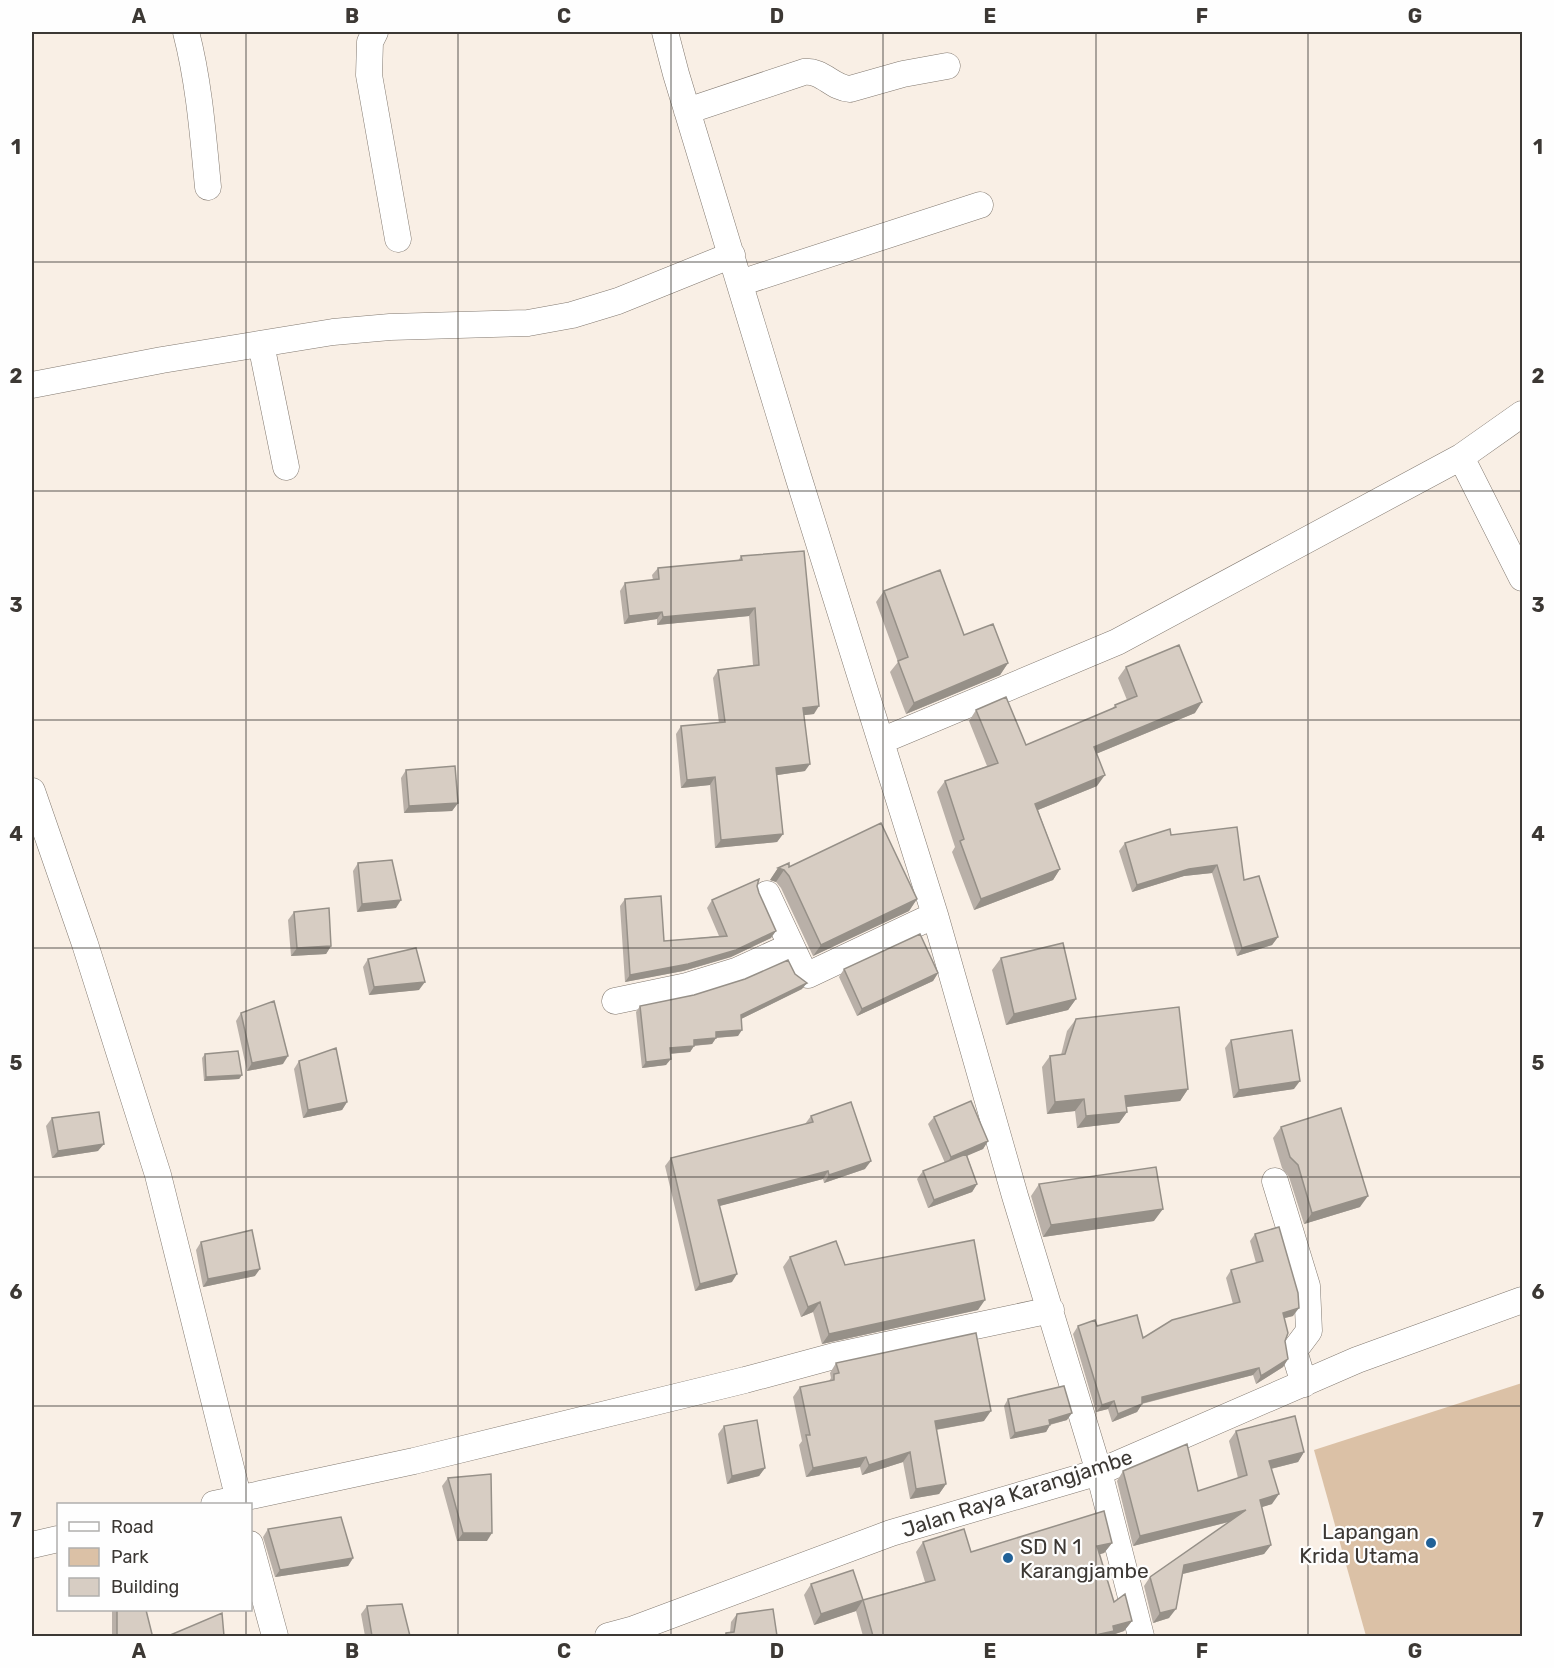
<svg xmlns="http://www.w3.org/2000/svg" width="1554" height="1668" font-family="Rubik,sans-serif">
  <style>
    .green { fill: #dbc1a6 }
    .lines { fill: none; stroke-linecap: round; stroke-linejoin: round }
    .street-casing { stroke: #827970; stroke-width: 27 }
    .street { stroke: #fff; stroke-width: 26 }
    .wall { fill: #b9b0a8 }
    .shaded-wall { fill: #969088 }
    .building { fill: #d7cdc3; stroke: #969088; stroke-width: 1.5 }
    .grid { fill: none; stroke: #3c3834; stroke-width: 1.5; stroke-opacity: 0.55 }
    .poi-dot { fill: #216197; stroke: #fefefe; stroke-width: 2 }
    .labels { text-anchor: middle; dominant-baseline: central; stroke-width: 4.5; stroke-linejoin: round; paint-order: stroke }
    .street-label { font-size: 21px; fill: #3c3834; stroke: #fefefe }
    .poi-label { font-size: 21px; fill: #3c3834; stroke: #fefefe; text-anchor: end }
    .neatline { fill: none; stroke: #3c3834; stroke-width: 2 }
    .grid-label { font-size: 20px; text-anchor: middle; font-weight: bold; fill: #3c3834 }
  </style>
  <rect width="100%" height="100%" fill="#f9efe5"/>
  <path class="green" d="M1522,1383v253h-156l-52,-186z"/>
  <g class="lines">
    <defs>
      <path id="street" d="M186,32c13,50 17,103 22,155
        M375,32l-5,10 -1,33 29,164
        M665,32l11,42 122,402 137,439 80,281 84,276 42,164
        M687,111l117,-39c19,-2 28,16 46,17l53,-15 44,-8
        M740,283l240,-78
        M261,344l25,123
        M32,385l130,-25 171,-28 57,-5 138,-4 44,-8 46,-14 114,-46
        M1461,457l61,121
        M881,741l236,-99 344,-185 61,-43
        M32,791l53,153 73,231 82,329
        M767,894l37,79 4,2 127,-60
        M615,1001l72,-15 49,-15 55,-25
        M1275,1181l32,105 2,45 -15,20 10,33
        M214,1504l200,-43 331,-81 89,-24 217,-46
        M250,1544l25,92
        M32,1545l26,-6
        M608,1636l26,-7 257,-96 208,-61 258,-112 165,-60"/>
    </defs>
    <use href="#street" class="street-casing"/>
    <use href="#street" class="street"/>
  </g>
  <path class="wall" d="M741,556l73,158 -10,1 1,56 -28,4 6,59 -6,8 -62,6 -5,-63 -29,3 -5,-54 5,-8 38,-3 -6,-45 5,-8 35,-5 -4,-49 -92,9v-6l-33,5 -4,-33 5,-8 28,-3 -1,-5 6,-7 80,-7z
    M884,591l80,44 44,28 -8,12 -94,39 -16,-42 8,-10 -22,-60z
    M1126,667l69,46 -99,41 1,32 -59,24 22,59 -7,11 -79,30 -22,-58 3,-5 -18,-55 8,-11 42,-15 -18,-45 7,-11 50,35 86,-36 3,-4 12,-5 -9,-22z
    M406,770l52,33 -6,8 -48,2 -3,-35z
    M1171,835l73,45 34,57 -6,8 -35,11 -25,-83 -28,3 -52,16 -13,-41 6,-8z
    M358,863l38,45 -39,4 -4,-41z
    M789,867l128,32 -8,12 -96,45 -32,-68 -5,-6 -6,-2 8,-12z
    M757,886l14,52 -40,19 -48,14 -58,11 -5,-76 5,-7 39,42 55,-5 -12,-28 5,-8z
    M294,912l37,34 -5,8 -35,2 -3,-36z
    M1001,958l75,41 -8,11 -62,15 -14,-55z
    M368,959l51,31 -50,5 -6,-28z
    M844,969l94,4 -5,8 -76,35 -18,-39z
    M802,989l-61,30 -3,17 -22,2 -4,6 -18,2 -4,6 -20,2 -4,11 -24,3 -6,-56 4,-6z
    M241,1013l42,51 -36,7 -11,-50z
    M1076,1019l112,70 -8,12 -54,6 1,5 -8,11 -42,5 -2,-17 -28,3 -5,-47 8,-11 11,-1 6,-24z
    M1231,1040l63,49 -61,9 -8,-50z
    M205,1054l37,21 -3,4 -35,2 -2,-23z
    M299,1061l48,41 -5,8 -39,8 -9,-49z
    M811,1116l54,53 -41,14 -1,-4 -104,27 13,76 -37,9 -30,-125 6,-8 134,-34z
    M934,1117l54,24 -5,8 -16,6 10,29 -5,8 -44,16 -11,-29 6,-8 22,-8 -17,-39z
    M52,1118l46,33 -46,7 -6,-32z
    M1281,1127l79,80 -56,17 -15,-47 -7,-9 -9,-30z
    M1039,1184l115,37 -111,16 -12,-41z
    M1255,1234l38,82 -9,2 1,23 3,18 -5,8 -27,17 -3,-9 -111,29 -5,8 -25,10 -4,-13 -12,3 -23,-78 5,-8h19l46,12 90,-34 -7,-26 5,-8 25,-7 -6,-22z
    M201,1242l54,34 -52,11 -7,-37z
    M790,1257l55,8 133,45 -156,34 -9,-32 -12,5 -18,-50z
    M836,1363l148,58 -48,9 10,54 -7,10 -29,5 -7,-37 -41,13 -2,-8 -54,10 -7,-32 3,-4 -9,-44 7,-10 29,-6 2,-3 -1,-5z
    M1008,1399l59,21 -17,5 -4,7 -36,7 -6,-33z
    M724,1426l41,42 -6,8 -32,8 -9,-50z
    M1236,1431l68,21 -6,10 -27,7 1,35 -11,3 10,38 -7,9 -81,20 -14,44 -16,5 -9,-37 6,-9 79,-55 -96,24 -16,-65 6,-10 75,20 40,-13 -9,-37z
    M448,1478l39,63h-30l-15,-55z
    M268,1529l85,29 -5,8 -73,11 -12,-40z
    M923,1542l48,10 141,-9 -8,10 -5,1 15,48 18,19 -8,10 -12,4 -2,1h-247l-7,-25 -42,14 -10,-30 7,-11 52,16 62,-18 -9,-30z
    M367,1606l43,30h-45l-4,-22z
    M112,1610h34l6,24 -2,2h-38z
    M737,1614l40,22h-54l3,-3h4l1,-11z"/>
  <path class="shaded-wall" d="M755,608l-6,8 -92,9 6,-8z
    M662,612l-5,7 -33,5 5,-8z
    M1008,663l-8,12 -94,39 8,-11z
    M1202,702l-7,11 -109,45 8,-11z
    M819,706l-5,8 -17,2 6,-8z
    M810,764l-5,7 -34,5 5,-8z
    M1105,775l-8,11 -69,28 7,-10z
    M715,777l-5,8 -29,3 6,-8z
    M458,803l-6,8 -48,2 5,-7z
    M783,834l-6,8 -62,6 6,-8z
    M1217,865l-5,8 -28,3 -52,16 5,-7 52,-16z
    M778,868l6,2 -8,12 -6,-2z
    M1060,869l-7,11 -79,30 7,-11z
    M917,899l-8,12 -96,45 8,-11z
    M401,900l-5,8 -39,4 5,-8z
    M776,931l-5,7 -40,19 -48,14 -58,11 5,-7z
    M1278,937l-6,8 -35,11 5,-8z
    M331,946l-5,8 -35,2 6,-8z
    M938,973l-5,8 -76,35 5,-7z
    M425,982l-6,8 -50,5 5,-8z
    M807,983l-5,6 -65,32 4,-6z
    M1076,999l-8,11 -62,15 8,-11z
    M742,1030l-4,6 -26,2 4,-6z
    M716,1038l-4,6 -23,2 5,-6z
    M694,1046l-4,6 -25,2 5,-6z
    M288,1056l-5,8 -36,7 5,-8z
    M671,1059l-5,6 -24,3 4,-6z
    M242,1075l-3,4 -35,2 2,-4z
    M1300,1081l-6,8 -61,9 6,-8z
    M1188,1089l-8,12 -63,7 8,-12z
    M1084,1099l-9,12 -28,3 8,-12z
    M347,1102l-5,8 -39,8 5,-8z
    M1127,1112l-8,11 -42,5 9,-12z
    M988,1141l-5,8 -37,16 5,-8z
    M104,1144l-6,7 -46,7 6,-7z
    M871,1161l-6,8 -41,14 5,-8z
    M828,1171l-5,8 -111,29 6,-8z
    M977,1184l-5,8 -44,16 6,-8z
    M1368,1196l-8,11 -56,17 8,-11z
    M1163,1209l-9,12 -111,16 8,-12z
    M260,1269l-5,7 -52,11 5,-8z
    M737,1274l-5,8 -37,9 5,-7z
    M985,1300l-7,10 -156,34 7,-10z
    M820,1302l-7,10 -12,5 7,-10z
    M1299,1308l-6,8 -16,4 6,-7z
    M1288,1359l-5,8 -27,17 5,-8z
    M1259,1368l-6,7 -117,30 6,-8z
    M1114,1401l-6,8 -12,3 6,-7z
    M1142,1404l-5,8 -25,10 6,-8z
    M991,1411l-7,10 -56,10 7,-10z
    M1072,1413l-5,7 -23,6 5,-6z
    M1050,1425l-4,7 -36,7 5,-6z
    M910,1452l-7,10 -41,13 7,-10z
    M1304,1452l-6,10 -36,9 7,-10z
    M866,1457l-6,10 -54,10 7,-9z
    M765,1468l-6,8 -32,8 5,-8z
    M946,1484l-7,10 -29,5 6,-10z
    M1279,1494l-7,10 -19,6 7,-10z
    M1246,1510l-6,9 -107,27 7,-10z
    M463,1533h29l-5,8h-30z
    M1112,1543l-8,10 -14,4 7,-11z
    M1271,1545l-7,9 -86,21 6,-10z
    M353,1558l-5,8 -73,11 5,-7z
    M863,1600l-7,11 -42,14 7,-11z
    M1176,1609l-7,9 -16,5 7,-10z
    M1132,1621l-8,10 -12,4 -2,1h-19l22,-10z"/>
  <path class="building" d="M804,551l15,155 -16,2 7,56 -34,4 7,66 -62,6 -6,-63 -28,3 -6,-54 44,-4 -7,-52 41,-5 -4,-57 -92,9 -1,-5 -33,4 -4,-33 34,-4 -1,-11 84,-8 -1,-4z
    M940,570l24,65 29,-11 15,39 -94,40 -16,-42 10,-4 -24,-66z
    M1179,645l23,57 -108,45 11,28 -70,29 25,65 -79,30 -21,-58 4,-2 -19,-58 53,-18 -22,-53 30,-13 20,48 90,-38 -1,-2 22,-9 -11,-29z
    M455,766l3,37 -49,3 -3,-36z
    M881,823l36,76 -96,46 -32,-69 -5,-6 -6,-2 11,-5v4z
    M1237,827l7,53 15,-4 19,61 -36,11 -25,-83 -28,4 -52,16 -12,-42 45,-14 1,6z
    M392,860l9,40 -39,4 -4,-41z
    M759,879l-2,7 2,7 17,38 -40,19 -48,14 -58,11 -5,-76 36,-3 3,45 63,-5 -15,-36z
    M329,908l2,38 -34,2 -3,-36z
    M920,934l18,39 -76,36 -18,-40z
    M1063,943l13,56 -62,15 -13,-56z
    M416,948l9,34 -51,5 -6,-28z
    M788,960l7,14 12,9 -66,32 1,15 -26,2v6l-22,2v6l-24,2 1,11 -25,3 -6,-56 54,-11 51,-16z
    M274,1001l14,55 -36,7 -11,-50z
    M1179,1007l9,82 -63,7 2,16 -41,4 -2,-17 -29,3 -5,-46 15,-2 11,-35z
    M1292,1030l8,51 -61,9 -8,-50z
    M336,1048l11,54 -39,8 -9,-49z
    M238,1051l4,24 -36,2 -1,-23z
    M971,1101l17,40 -37,16 -17,-40z
    M851,1102l20,59 -42,14 -1,-4 -110,29 19,74 -37,10 -29,-126 142,-36 -2,-6z
    M1341,1108l27,88 -56,17 -14,-48 -8,-8 -9,-30z
    M99,1112l5,32 -46,7 -6,-33z
    M966,1154l11,30 -43,16 -11,-29z
    M1156,1167l7,42 -112,16 -12,-41z
    M1279,1227l19,66 1,15 -16,5 5,20 -3,8 3,18 -27,17 -2,-8 -117,29v7l-24,10 -4,-13 -12,4 -24,-79 17,-6 2,6 40,-11 6,23 29,-18 68,-18 -9,-32 32,-9 -8,-27z
    M252,1230l8,39 -52,10 -7,-37z
    M974,1240l11,60 -156,34 -9,-32 -12,5 -18,-50 46,-16 9,24z
    M976,1333l15,78 -56,10 11,63 -30,5 -6,-37 -41,13 -3,-8 -53,11 -7,-33h4l-10,-48 34,-7v-6l5,-1 -3,-10z
    M1064,1386l8,27 -23,7 1,5 -35,8 -7,-34z
    M1295,1416l9,36 -35,9 10,33 -19,6 11,45 -87,20 -8,44 -16,4 -10,-36 96,-67 -106,26 -17,-65 64,-27 11,47 49,-16 -11,-44z
    M757,1420l8,48 -33,8 -8,-50z
    M491,1474l1,59h-29l-15,-55z
    M1104,1511l8,32 -15,3 17,56 11,-8 7,27 -19,5 1,5 -23,5h-218l-10,-36 -42,14 -10,-30 42,-14 10,30 72,-20 -12,-38 41,-13 7,23z
    M341,1517l12,41 -73,12 -12,-41z
    M402,1604l8,32h-38l-5,-30z
    M773,1609l4,27h-51v-3l8,-1 3,-18z
    M117,1610h29l6,24 -5,2h-30z
    M222,1613l2,23h-56z"/>
  <path class="grid" d="M246,32v1472M458,32v1604M671,32v1604M883,32v1604M1096,32v1604M1308,32v1604M32,262h1490M32,491h1490M32,720h1490M32,948h1490M32,1177h1490M32,1406h1490M246,1610v26"/>
  <g class="poi-dot">
    <circle cx="1431" cy="1543" r="6"/>
    <circle cx="1008" cy="1558" r="6"/>
  </g>
  <g class="labels">
    <g class="street-label">
      <text transform="translate(1017 1493) rotate(-18)">Jalan Raya Karangjambe</text>
    </g>
    <g class="poi-label">
      <text x="1419" y="1531">Lapangan<tspan x="1419" dy="24">Krida Utama</tspan></text>
      <text x="1020" y="1546" text-anchor="start">SD N 1<tspan x="1020" dy="24">Karangjambe</tspan></text>
    </g>
  </g>
  <rect width="1554" height="1668" fill="none" stroke="#fefefe" stroke-width="66"/>
  <rect x="57" y="1503" width="195" height="108" fill="#fefefe" stroke="#b0afad" stroke-width="1.5"/>
  <rect x="69" y="1522" width="30" height="9" fill="#ffffff" stroke="#b0afad" stroke-width="1.5"/>
  <text x="111" y="1533" font-size="18" fill="#3c3834">Road</text>
  <rect x="69" y="1548" width="30" height="18" fill="#dbc1a6" stroke="#b0afad" stroke-width="1.5"/>
  <text x="111" y="1563" font-size="18" fill="#3c3834">Park</text>
  <rect x="69" y="1578" width="30" height="18" fill="#d7cdc3" stroke="#b0afad" stroke-width="1.5"/>
  <text x="111" y="1593" font-size="18" fill="#3c3834">Building</text>
  <rect x="33" y="33" width="1488" height="1602" class="neatline"/>
  <g class="grid-label">
    <text x="139" y="23">A</text>
    <text x="352" y="23">B</text>
    <text x="564" y="23">C</text>
    <text x="777" y="23">D</text>
    <text x="990" y="23">E</text>
    <text x="1202" y="23">F</text>
    <text x="1415" y="23">G</text>
    <text x="16" y="154">1</text>
    <text x="1538" y="154">1</text>
    <text x="16" y="383">2</text>
    <text x="1538" y="383">2</text>
    <text x="16" y="612">3</text>
    <text x="1538" y="612">3</text>
    <text x="16" y="841">4</text>
    <text x="1538" y="841">4</text>
    <text x="16" y="1070">5</text>
    <text x="1538" y="1070">5</text>
    <text x="16" y="1299">6</text>
    <text x="1538" y="1299">6</text>
    <text x="16" y="1527">7</text>
    <text x="1538" y="1527">7</text>
    <text x="139" y="1658">A</text>
    <text x="352" y="1658">B</text>
    <text x="564" y="1658">C</text>
    <text x="777" y="1658">D</text>
    <text x="990" y="1658">E</text>
    <text x="1202" y="1658">F</text>
    <text x="1415" y="1658">G</text>
  </g>
</svg>
